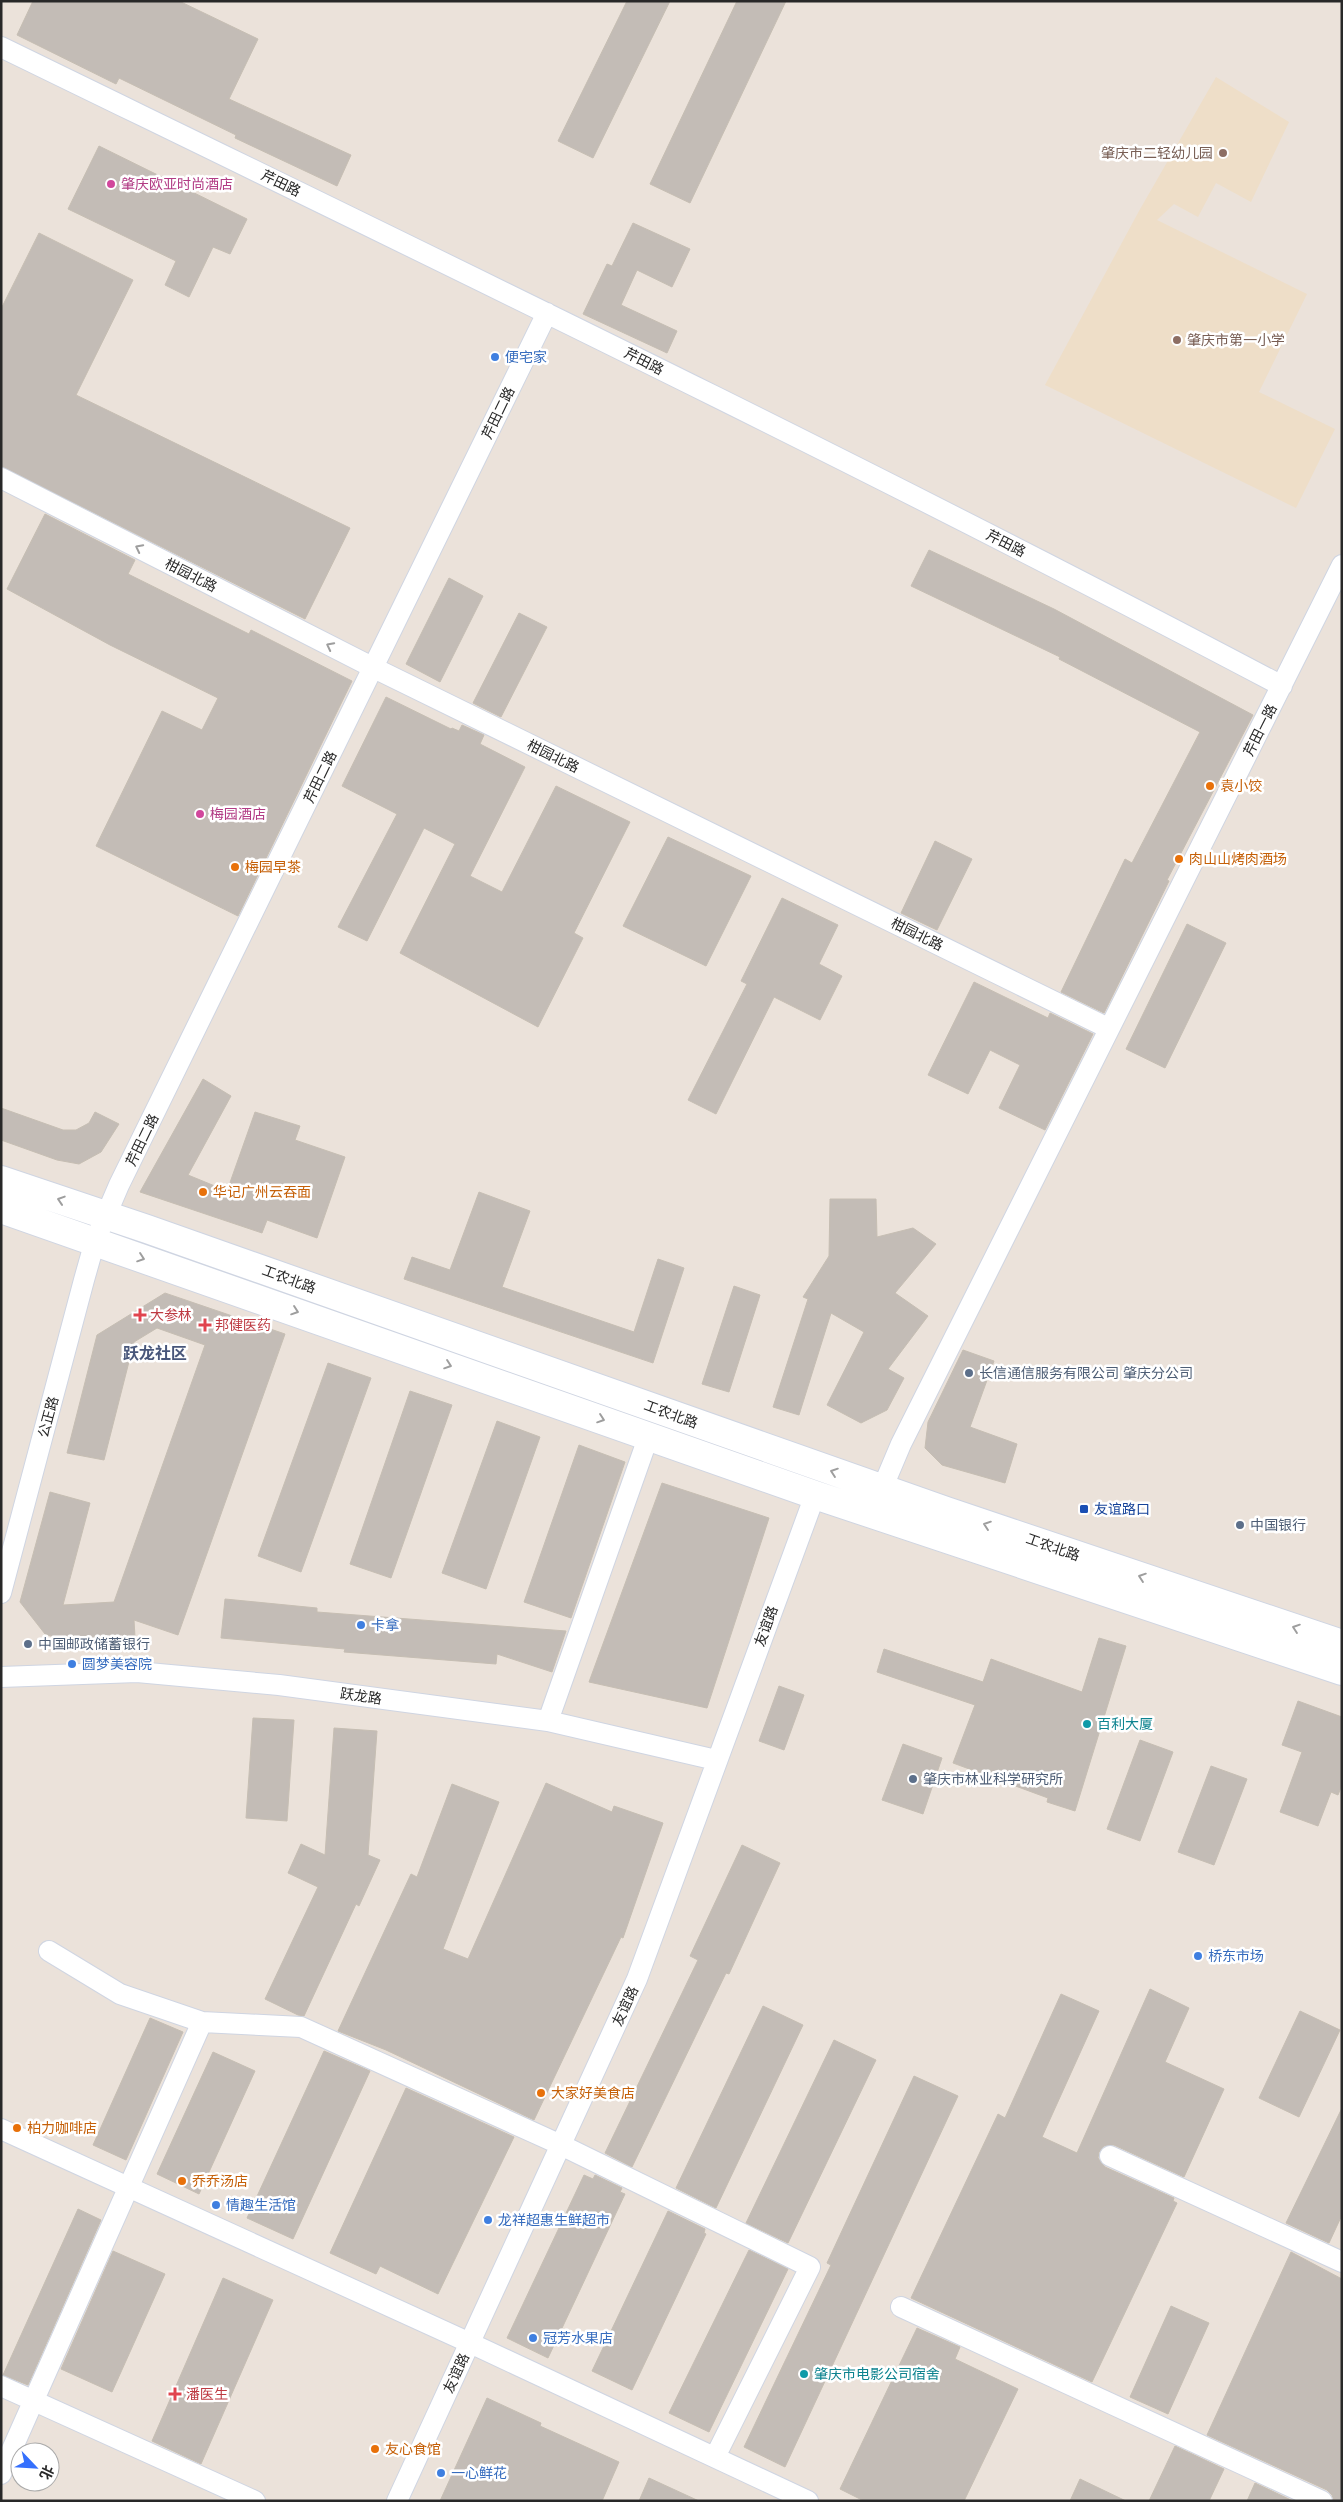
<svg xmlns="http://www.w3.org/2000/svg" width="1343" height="2502" font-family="Arial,'Noto Sans SC',sans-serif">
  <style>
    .education { fill: #eedec8 }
    .building { fill: #c3bcb6; stroke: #c6beb3 }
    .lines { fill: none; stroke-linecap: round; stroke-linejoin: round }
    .street-casing { stroke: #cfd5e2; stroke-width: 22 }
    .secondary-casing { stroke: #cfd5e2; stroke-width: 30 }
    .street { stroke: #fff; stroke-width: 20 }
    .secondary { stroke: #fff; stroke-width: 28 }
    .oneway { stroke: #9e9e9e }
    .education-dot { fill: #8d6e63; stroke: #fff; stroke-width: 2 }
    .hotel-dot { fill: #d1479c; stroke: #fff; stroke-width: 2 }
    .shop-dot { fill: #3f7fe0; stroke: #fff; stroke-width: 2 }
    .food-dot { fill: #e8710a; stroke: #fff; stroke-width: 2 }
    .health-dot { fill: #e0444e; stroke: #fff; stroke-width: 2 }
    .service-dot { fill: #5c6f8a; stroke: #fff; stroke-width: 2 }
    .transit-dot { fill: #1a4fb4; stroke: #fff; stroke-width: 2 }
    .culture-dot { fill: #0f9aa8; stroke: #fff; stroke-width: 2 }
    .labels { text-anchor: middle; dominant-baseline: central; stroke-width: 5; stroke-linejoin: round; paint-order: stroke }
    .education-label { font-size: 14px; fill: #785e54; stroke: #fff; text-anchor: end }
    .street-label { font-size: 14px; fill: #282828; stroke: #fff }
    .hotel-label { font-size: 14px; fill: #b23c85; stroke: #fff; text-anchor: start }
    .shop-label { font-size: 14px; fill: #366cbe; stroke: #fff; text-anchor: start }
    .food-label { font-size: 14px; fill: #c56008; stroke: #fff; text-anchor: start }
    .health-label { font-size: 14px; fill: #be3a42; stroke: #fff; text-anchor: start }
    .service-label { font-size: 14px; fill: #4e5e75; stroke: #fff; text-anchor: start }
    .transit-label { font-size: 14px; fill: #164399; stroke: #fff; text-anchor: start }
    .culture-label { font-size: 14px; fill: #0d838f; stroke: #fff; text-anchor: start }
    .quarter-label { font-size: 16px; font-weight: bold; fill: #48567a; stroke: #fff }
  </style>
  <rect width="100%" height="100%" fill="#ebe2da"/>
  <path class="education" d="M1216,77l73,45 -38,80 -35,-19 -18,34 -24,-13 -17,16 150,74 -48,98 76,37 -39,79 -251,-123 94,-174z"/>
  <path class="building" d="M33,1h146l79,38 -29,60 122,56 -14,31 -102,-48 1,-3 -117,-57 -3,6 -99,-49z
    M627,1h43l-77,157 -35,-17z
    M737,1h49l-96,202 -40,-19z
    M99,146l148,73 -17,35 -17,-7 -24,50 -24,-12 11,-24 -108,-52z
    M633,223l57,26 -18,38 -35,-17 -16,35 56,26 -10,22 -84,-39 24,-50 5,2z
    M39,233l94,47 -57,115 274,133 -45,91 -304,-153v-157z
    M45,514l90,46 -7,14 121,60 2,-4 101,51 -114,235 -142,-70 66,-135 40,19 16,-32 -108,-53 -103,-56z
    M929,550l125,59 199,106 -86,165 2,1 -65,132 -43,-21 64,-133 7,4 68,-131 -141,-73 1,-2 -149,-71z
    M449,578l34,18 -43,86 -34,-18z
    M519,613l28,14 -46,90 -28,-14z
    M386,697l65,32 1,-1 7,3 3,-6 22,10 -4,9 45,23 -55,109 32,16 54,-106 74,36 -56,111 9,5 -45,89 -138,-74 55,-109 -31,-16 -57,113 -29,-14 59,-113 -55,-28z
    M668,837l83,39 -45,90 -83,-40z
    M935,841l37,18 -35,71 -36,-17z
    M782,898l56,27 -19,39 23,12 -22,44 -46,-23 -58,117 -28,-14 59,-116 -6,-3z
    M1187,924l39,19 -61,125 -39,-19z
    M974,982l74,36 2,-5 43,21 -48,96 -46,-22 21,-43 -30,-15 -22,44 -40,-19z
    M203,1079l28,17 -43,79 39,16 28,-79 45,14 -5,14 50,17 -28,81 -50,-18 -5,13 -122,-41z
    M1,1108l62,22h13l13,-7 6,-11 24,12 -18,28 -22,12 -22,-4 -56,-20z
    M479,1192l51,19 -28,76 132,45 24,-73 26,9 -31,95 -249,-84 8,-22 38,13z
    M830,1199h46l1,38 36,-9 23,16 -41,49 33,23 -40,53 16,9 -17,32 -26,13 -34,-18 37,-73 -33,-19 -32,102 -26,-8 35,-108 -5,-2 26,-41z
    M734,1286l26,9 -31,97 -27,-8z
    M165,1293l120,41 -107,301 -44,-15 1,17 -70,4 -20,-7 -25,-32 30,-110 40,11 -27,102 51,-3 91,-257 -48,-17 -23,14 -30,118 -37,-7 30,-118z
    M963,1350l31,11 -24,66 47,17 -12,39 -63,-18 -17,-17 3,-26z
    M328,1363l43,15 -70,194 -43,-16z
    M410,1391l42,14 -61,173 -41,-14z
    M497,1421l43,16 -54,152 -44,-16z
    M579,1445l46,17 -54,156 -47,-16z
    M662,1483l107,35 -62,190 -118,-26z
    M225,1599l92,9v4l249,19 -14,41 -55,-18 -1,10 -152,-12 1,-3 -124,-11z
    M1099,1638l27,8 -51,165 -28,-9 1,-4 -95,-35 22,-58 -98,-33 7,-23 99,33 8,-23 91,33z
    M779,1686l25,9 -20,55 -25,-9z
    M1298,1701l44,16v68l-4,10 -7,-3 -13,34 -38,-14 22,-60 -20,-7z
    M253,1718l41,2 -7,101 -41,-3z
    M334,1728l43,3 -9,124 12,5 -21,46 -3,-2 -52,112 -6,-1 -33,-16 53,-112 -30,-14 13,-29 24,11z
    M1140,1740l33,12 -33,89 -33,-12z
    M903,1744l39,14 -19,56 -41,-14z
    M1211,1766l36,13 -33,86 -36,-13z
    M546,1783l66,29 2,-6 49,17 -40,115 -2,-1 -87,183 -148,-70 -48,-19 73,-157 6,3 35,-93 47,18 -56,147 25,10z
    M742,1845l38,18 -51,111 -3,-1 -94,194 -27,-14 93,-193 -8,-4z
    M1150,1989l39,19 -24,54 59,27 -40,88 -70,-32 -10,1 -5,6 -1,6 7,9 69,31 -1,3 4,2 -85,179 -181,-84 87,-184 7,4 56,-124 38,17 -57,126 35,16z
    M763,2006l40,19 -87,183 -40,-20z
    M1300,2011l40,19 -41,87 -40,-19z
    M150,2018l33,14 -57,128 -33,-15z
    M834,2040l42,20 -88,183 -42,-20z
    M324,2051l46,20 -77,168 -46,-21z
    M213,2052l42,19 -56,123 -42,-20z
    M914,2076l44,20 -173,371 -41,-20 87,-182 -4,-2z
    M406,2088l108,49 -76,157 -58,-28 -4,8 -46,-21z
    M1342,2108v107l-13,28 -43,-20z
    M584,2175l9,4 2,-4 27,13 -2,4 5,2 -77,164 -41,-20z
    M78,2209l23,11 -73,165 -25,-10z
    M668,2211l37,18 -1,4 2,1 -74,156 -40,-19z
    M749,2250l39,19 -79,163 -40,-19z
    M113,2251l52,23 -53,118 -51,-23z
    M1291,2252l51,27v222h-8l-2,-6 -5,-5 -120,-55z
    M223,2278l50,22 -72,164 -49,-23z
    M1171,2306l38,17 -41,91 -38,-17z
    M917,2328l43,19 -5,12 63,30 -54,112h-100l-24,-12z
    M487,2398l54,25 -1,3 79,36 -17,39h-162z
    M1175,2446l49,23 -15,32h-60z
    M649,2478l50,23h-60z
    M1080,2479l46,22h-56z
    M1255,2483l38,18h-46z"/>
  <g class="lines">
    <defs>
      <path id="street" d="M1,47c429,209 859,416 1281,639
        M1,478l373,190 734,360
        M882,1489l19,-45 441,-879
        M1,1593l83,-313 11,-39 24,-56 428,-872
        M1,1677l136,-5 142,13 269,36 168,39
        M548,1721l101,-286
        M49,1951l71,43 82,28 99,5 260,118 249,122 -95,190
        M1,2129l469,214 338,158
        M1110,2156l232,106
        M901,2307l421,194
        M1,2386l254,115
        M1,2474l201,-452
        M397,2501l240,-522 178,-484"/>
      <path id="secondary" d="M1,1180l146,49 799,282 396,133
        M1,1209l814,286 527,176"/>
    </defs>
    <use href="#street" class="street-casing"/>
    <use href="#secondary" class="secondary-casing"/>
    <use href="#street" class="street"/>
    <use href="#secondary" class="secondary"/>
  </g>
  <defs><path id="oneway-chevron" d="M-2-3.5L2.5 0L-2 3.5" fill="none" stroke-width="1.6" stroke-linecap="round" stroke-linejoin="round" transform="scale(1.25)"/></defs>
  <g class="oneway">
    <use href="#oneway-chevron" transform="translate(139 548) rotate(-153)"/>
    <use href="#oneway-chevron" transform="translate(330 646) rotate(-153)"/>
    <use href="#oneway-chevron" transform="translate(61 1200) rotate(-162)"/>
    <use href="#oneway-chevron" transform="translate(141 1258) rotate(19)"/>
    <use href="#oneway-chevron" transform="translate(295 1311) rotate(19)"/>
    <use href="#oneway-chevron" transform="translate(448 1365) rotate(19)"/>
    <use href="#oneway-chevron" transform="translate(601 1419) rotate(19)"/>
    <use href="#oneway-chevron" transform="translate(834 1472) rotate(-161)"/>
    <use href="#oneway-chevron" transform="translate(987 1525) rotate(-161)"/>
    <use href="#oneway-chevron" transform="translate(1142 1577) rotate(-161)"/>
    <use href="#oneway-chevron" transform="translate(1296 1628) rotate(-161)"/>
  </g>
  <g class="education-dot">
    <circle cx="1223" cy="153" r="5"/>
    <circle cx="1177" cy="340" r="5"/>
  </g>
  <g class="hotel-dot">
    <circle cx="111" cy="184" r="5"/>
    <circle cx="200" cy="814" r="5"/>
  </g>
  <g class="shop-dot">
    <circle cx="495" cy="357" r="5"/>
    <circle cx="361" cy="1625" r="5"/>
    <circle cx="72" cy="1664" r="5"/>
    <circle cx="1198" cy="1956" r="5"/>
    <circle cx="216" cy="2205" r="5"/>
    <circle cx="488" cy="2220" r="5"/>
    <circle cx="533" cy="2338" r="5"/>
    <circle cx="441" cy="2473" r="5"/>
  </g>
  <g class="food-dot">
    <circle cx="1210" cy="786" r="5"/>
    <circle cx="1179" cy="859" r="5"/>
    <circle cx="235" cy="867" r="5"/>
    <circle cx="203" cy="1192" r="5"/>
    <circle cx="541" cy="2093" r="5"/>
    <circle cx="17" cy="2128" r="5"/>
    <circle cx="182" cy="2181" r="5"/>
    <circle cx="375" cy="2449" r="5"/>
  </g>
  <g class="health-dot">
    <path d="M137.5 1307.5h5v5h5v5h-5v5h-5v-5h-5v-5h5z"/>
    <path d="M202.5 1317.5h5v5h5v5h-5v5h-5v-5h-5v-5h5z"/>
    <path d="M172.5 2386.5h5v5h5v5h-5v5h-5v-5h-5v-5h5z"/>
  </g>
  <g class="service-dot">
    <circle cx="969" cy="1373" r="5"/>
    <circle cx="1240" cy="1525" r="5"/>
    <circle cx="28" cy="1644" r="5"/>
    <circle cx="913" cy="1779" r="5"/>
  </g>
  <rect class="transit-dot" x="1079" y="1504" width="10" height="10" rx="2.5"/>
  <g class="culture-dot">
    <circle cx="1087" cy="1724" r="5"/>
    <circle cx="804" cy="2374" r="5"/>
  </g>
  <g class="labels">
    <g class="education-label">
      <text x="1213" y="153">肇庆市二轻幼儿园</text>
      <text x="1187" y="340" text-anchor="start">肇庆市第一小学</text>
    </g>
    <g class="street-label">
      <text transform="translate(281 183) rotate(26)">芹田路</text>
      <text transform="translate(644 361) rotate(27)">芹田路</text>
      <text transform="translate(498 413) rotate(-64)">芹田二路</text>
      <text transform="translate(1006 543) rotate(27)">芹田路</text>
      <text transform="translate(191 575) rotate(27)">柑园北路</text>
      <text transform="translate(1260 730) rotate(-63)">芹田一路</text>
      <text transform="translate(553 756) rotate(26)">柑园北路</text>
      <text transform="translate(320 777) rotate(-64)">芹田二路</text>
      <text transform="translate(917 934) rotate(26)">柑园北路</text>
      <text transform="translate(142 1140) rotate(-64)">芹田二路</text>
      <text transform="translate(289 1279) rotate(20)">工农北路</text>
      <text transform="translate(671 1414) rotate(20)">工农北路</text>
      <text transform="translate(48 1417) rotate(-75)">公正路</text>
      <text transform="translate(1053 1547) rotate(19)">工农北路</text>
      <text transform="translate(766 1626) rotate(-70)">友谊路</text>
      <text transform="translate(361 1696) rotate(8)">跃龙路</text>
      <text transform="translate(625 2006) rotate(-65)">友谊路</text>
      <text transform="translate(456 2373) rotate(-65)">友谊路</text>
    </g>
    <g class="hotel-label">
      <text x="121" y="184">肇庆欧亚时尚酒店</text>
      <text x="210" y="814">梅园酒店</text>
    </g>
    <g class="shop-label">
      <text x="505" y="357">便宅家</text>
      <text x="371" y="1625">卡拿</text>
      <text x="82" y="1664">圆梦美容院</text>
      <text x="1208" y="1956">桥东市场</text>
      <text x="226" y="2205">情趣生活馆</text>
      <text x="498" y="2220">龙祥超惠生鲜超市</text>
      <text x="543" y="2338">冠芳水果店</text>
      <text x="451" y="2473">一心鲜花</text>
    </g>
    <g class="food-label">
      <text x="1220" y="786">袁小饺</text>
      <text x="1189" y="859">肉山山烤肉酒场</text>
      <text x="245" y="867">梅园早茶</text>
      <text x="213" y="1192">华记广州云吞面</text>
      <text x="551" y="2093">大家好美食店</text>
      <text x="27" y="2128">柏力咖啡店</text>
      <text x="192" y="2181">乔乔汤店</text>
      <text x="385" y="2449">友心食馆</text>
    </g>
    <g class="health-label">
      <text x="150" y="1315">大参林</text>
      <text x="215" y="1325">邦健医药</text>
      <text x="186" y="2394">潘医生</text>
    </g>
    <g class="service-label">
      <text x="979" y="1373">长信通信服务有限公司 肇庆分公司</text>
      <text x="1250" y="1525">中国银行</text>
      <text x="38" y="1644">中国邮政储蓄银行</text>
      <text x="923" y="1779">肇庆市林业科学研究所</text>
    </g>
    <g class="transit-label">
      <text x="1094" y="1509">友谊路口</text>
    </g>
    <g class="culture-label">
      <text x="1097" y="1724">百利大厦</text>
      <text x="814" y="2374">肇庆市电影公司宿舍</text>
    </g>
    <g class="quarter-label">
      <text x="155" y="1353">跃龙社区</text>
    </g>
  </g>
  <rect width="1343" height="2502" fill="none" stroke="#282828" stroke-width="5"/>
  <g transform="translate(35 2467) rotate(115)"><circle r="24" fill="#ffffff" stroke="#a9a9a9"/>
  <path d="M0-4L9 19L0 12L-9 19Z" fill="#3570fd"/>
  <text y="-8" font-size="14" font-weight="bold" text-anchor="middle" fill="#282828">北</text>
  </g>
</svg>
